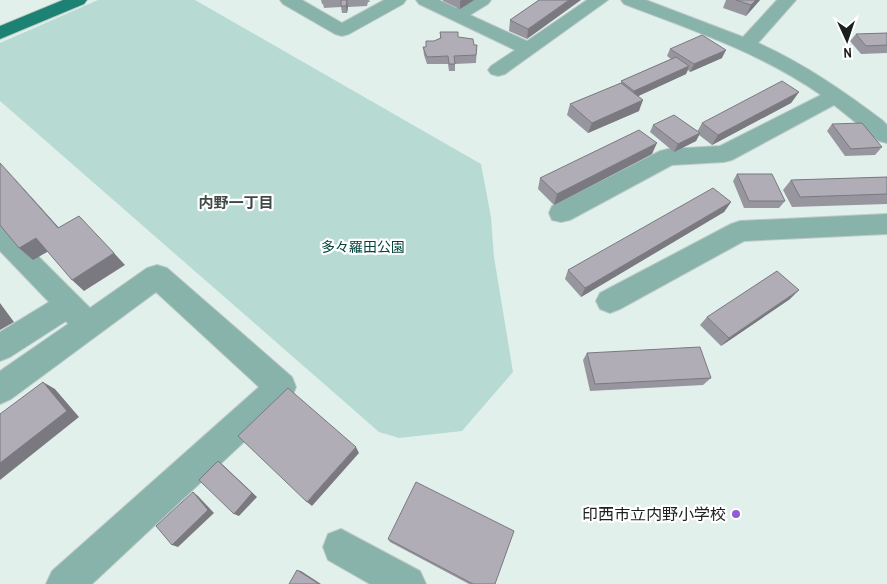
<svg xmlns="http://www.w3.org/2000/svg" width="887" height="584" font-family="'Archivo Narrow','Noto Sans JP',sans-serif">
  <style>
    .green { fill: #b7dbd3 }
    .lines { fill: none; stroke-linecap: round; stroke-linejoin: round }
    .minor-casing { stroke: #becac7; stroke-width: 2 }
    .major-casing { stroke: #becac7; stroke-width: 2 }
    .minor { fill: #88b3aa; fill-rule: evenodd }
    .major { fill: #1c8273; fill-rule: evenodd }
    .wall { fill: #97959d }
    .shaded-wall { fill: #7b7980 }
    .building { fill: #b0adb7; stroke: #7b7980 }
    .poi-dot { fill: #915ed7; stroke: #fff; stroke-width: 2 }
    .labels { text-anchor: middle; dominant-baseline: central; stroke-width: 4.5; stroke-linejoin: round; paint-order: stroke }
    .park-label { font-size: 14px; fill: #03453c; stroke: #fff }
    .neighbourhood-label { font-size: 15px; font-weight: bold; fill: #404b48; stroke: #fff }
    .near-poi-label { font-size: 16px; fill: #1b1f1e; stroke: #fff; text-anchor: end }
  </style>
  <rect width="100%" height="100%" fill="#e2f0ec"/>
  <path class="green" d="M98,0h97l286,164 10,53 3,40 19,115 -51,59 -63,7 -20,-6 -379,-331v-58z"/>
  <g class="lines">
    <defs>
      <path id="minor" d="M280,0h22l40,23 42,-23h22l-3,4 -54,30 -7,2 -7,-2 -52,-30z
        M416,0h23l17,8 14,-8h21l-3,4 -18,11 57,26 60,-41h21l-103,74 -7,2 -7,-2 -3,-4 3,-4 24,-16 -96,-46z
        M621,0h25l97,37 34,-37h19l-38,43c45,20 85,48 124,77l5,5v18l-8,-2 -45,-36 -102,55 -8,2 -52,3 -102,55 -9,2 -9,-2 -3,-7 3,-7 108,-55 8,-2 52,-3 101,-51c-60,-42 -129,-65 -197,-91z
        M887,214v20l-143,7 -124,68 -10,4 -10,-4 -4,-8 4,-8 131,-69 9,-3z
        M0,224l9,3 81,81 57,-40 10,-3 10,3 125,109 4,10 -4,10 -200,187h-46l6,-13 207,-184 -103,-95 -145,107 -11,5v-33l68,-47 -2,-3 -56,36 -10,4v-29l49,-30 -49,-51z
        M341,529l79,42 6,13h-56l-42,-24 -5,-13 5,-13z"/>
      <path id="major" d="M63,0h24l-3,4 -84,35v-13z"/>
    </defs>
    <use href="#minor" class="minor-casing"/>
    <use href="#major" class="major-casing"/>
    <use href="#minor" class="minor"/>
    <use href="#major" class="major"/>
  </g>
  <path class="wall" d="M321,0h48l1,2h-2l-1,4 -19,1 -1,6h-5l-1,-6 -17,1 -1,-4h-1z
    M443,0h31l-14,9 -17,-8z
    M539,0l-12,39 -18,-8 1,-11z
    M726,0h34l-14,16 -23,-8z
    M440,32l18,5 16,8h3l-1,18 -21,1v7h-6l-1,-7h-21l-3,-9 -1,-8h3l8,-6 6,-3z
    M887,33v20l-26,1 -11,-13 6,-7z
    M670,49l52,9 -32,14 -2,-2 -2,4 -48,22 1,15 -51,22 -21,-18 3,-11 51,-21v-2l50,-22 -4,-3z
    M799,92l-8,11 -79,42 -13,-10 -3,6 -22,11 -24,-20 3,-7 44,7 5,-9z
    M832,124l50,23 -7,8 -30,1 -18,-25z
    M652,154l-98,51 -16,-16 2,-11z
    M737,174l48,27 -6,7h-35l-11,-27z
    M887,177v27l-95,3 -9,-17 8,-10z
    M731,202l-7,10 -143,85 -16,-18 3,-9z
    M790,299l-69,47 -21,-21 7,-8z
    M587,353l124,25 -8,7 -113,6 -7,-31z
    M388,539l107,45h-26l-79,-42z"/>
  <path class="shaded-wall" d="M347,0l1,7 -1,6 -1,-7z
    M462,0h12l-14,9v-8z
    M569,0h12l-54,39 1,-10z
    M756,0h4l-14,16 5,-11z
    M726,50l-4,8 -32,14 4,-8z
    M689,66l-3,8 -54,25 2,-8z
    M799,92l-8,11 -79,42 6,-10z
    M643,100l-4,11 -51,22 4,-10z
    M700,133l-4,8 -22,11 4,-8z
    M657,143l-5,11 -98,51 3,-11z
    M0,162l70,78 -12,-12z
    M731,202l-7,10 -143,85 4,-9z
    M36,238l13,13 -16,9 -14,-12z
    M114,253l11,12 -41,26 -12,-11z
    M799,290l-9,9 -69,47 8,-8z
    M0,303l14,19 -14,8z
    M43,382l12,7 24,28 -79,63v-17z
    M356,447l3,6 -47,53 -5,-4z
    M218,461l5,4 34,32 -18,19 -5,-2z
    M193,492l5,4 16,17 -36,34 -6,-2z
    M297,570l4,1 20,13h-2z"/>
  <path class="building" d="M341,0h6l-1,6h-5z
    M539,0h30l-41,29 -18,-9z
    M736,0h20l-5,5z
    M440,32h18v5l15,2 1,6h3l-1,10 -22,1 1,8h-6l-1,-8 -21,1 -4,-10h3v-6h8l7,-3z
    M887,33v12l-21,1 -10,-12z
    M702,35l24,15 -32,14 -24,-15z
    M676,57l13,9 -55,25 -13,-10z
    M782,81l17,11 -81,43 -16,-12z
    M621,83l22,17 -51,23 -22,-19z
    M674,115l26,18 -22,11 -25,-19z
    M862,123l20,24 -31,2 -19,-25z
    M639,130l18,13 -100,51 -17,-16z
    M0,163l58,65 21,-12 35,37 -42,27 -36,-42 -17,10 -19,-23z
    M737,174h35l13,27h-36z
    M887,177v17l-87,3 -9,-17z
    M713,188l18,14 -146,86 -17,-18z
    M777,271l22,19 -70,48 -22,-21z
    M700,347l11,31 -116,6 -8,-31z
    M43,382l24,29 -67,52v-49z
    M288,388l68,59 -49,55 -69,-66z
    M218,461l34,32 -18,21 -35,-34z
    M416,482l98,49 -19,53h-22l-85,-45z
    M193,492l15,18 -36,35 -16,-19z
    M297,570l22,14h-30z"/>
  <circle class="poi-dot" cx="736" cy="514" r="5"/>
  <g class="labels">
    <g class="park-label">
      <text x="363" y="247">多々羅田公園</text>
    </g>
    <g class="neighbourhood-label">
      <text x="236" y="202">内野一丁目</text>
    </g>
    <g class="near-poi-label">
      <text x="726" y="514">印西市立内野小学校</text>
    </g>
  </g>
  <g transform="translate(847 40) rotate(177)" stroke="#ffffff" stroke-width="4" paint-order="stroke">
  <path d="M0-4L9 19L0 12L-9 19Z" fill="#1b1f1e"/>
  <text y="-8" font-size="14" font-weight="bold" text-anchor="middle" fill="#1b1f1e">N</text>
  </g>
</svg>
